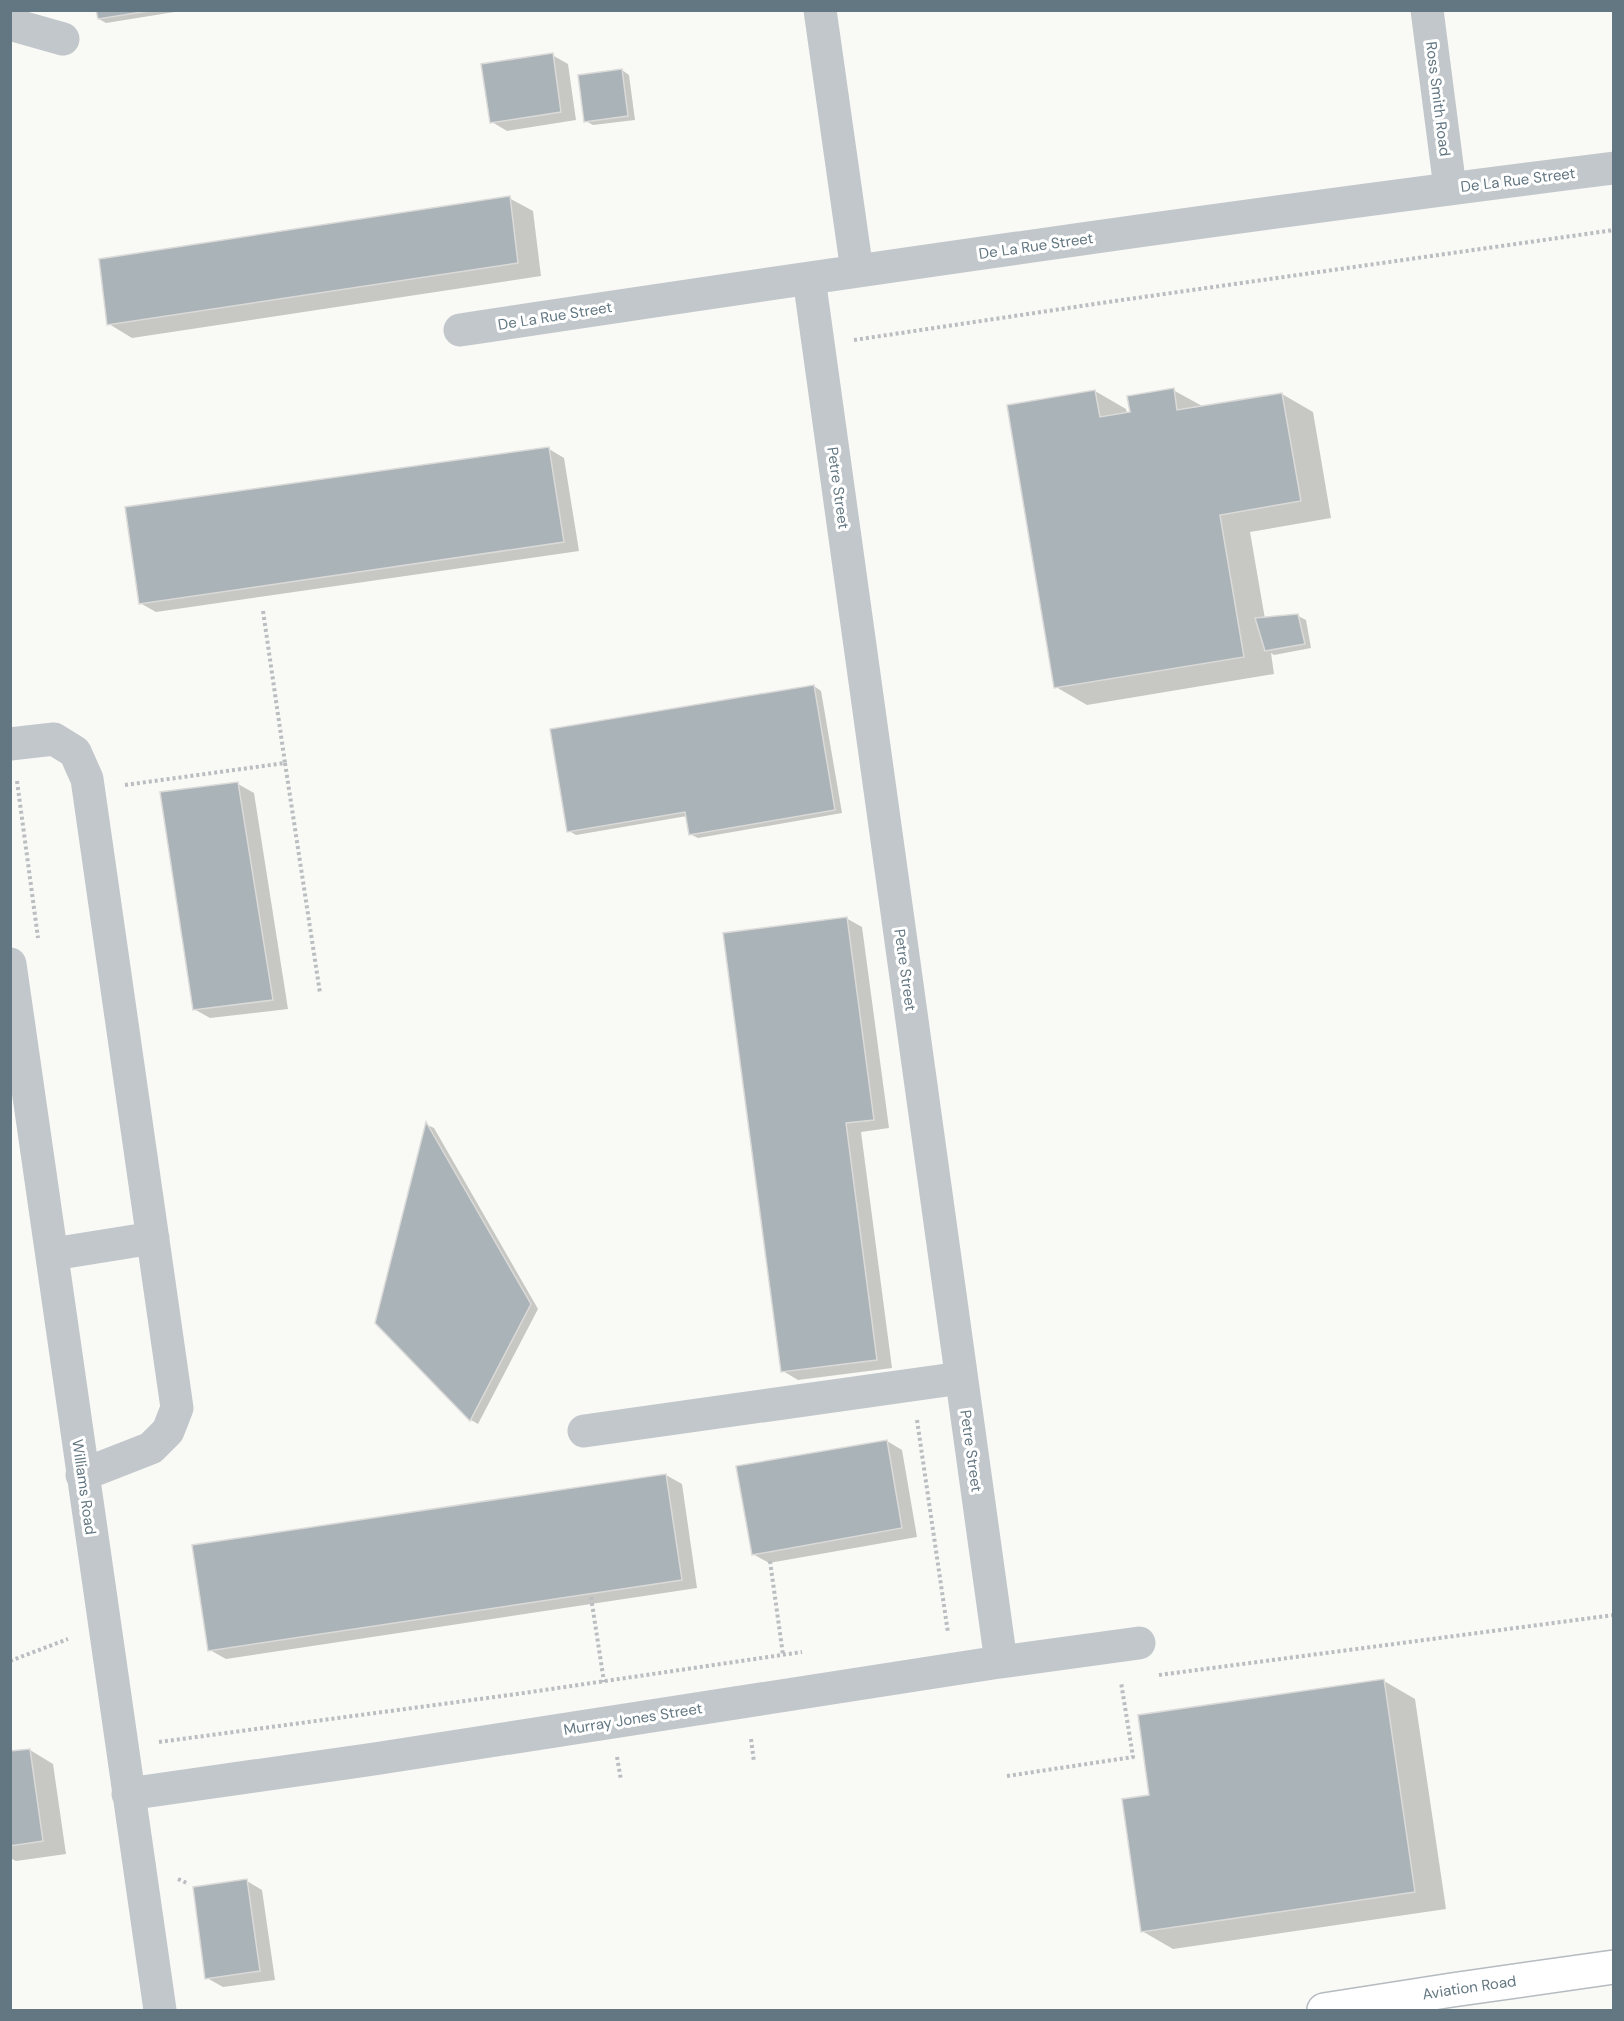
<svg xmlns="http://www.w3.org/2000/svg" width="1624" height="2021" font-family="'DM Sans',sans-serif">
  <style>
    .shadow { fill: #0003 }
    .building { fill: #a9b3b8; stroke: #dbdad8; stroke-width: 1.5 }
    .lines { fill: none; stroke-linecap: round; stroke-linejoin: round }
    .major-casing { stroke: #b5bbbf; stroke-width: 36 }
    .path { stroke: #babec1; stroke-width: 4; stroke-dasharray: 3 3; stroke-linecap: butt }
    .minor { stroke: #c2c7cb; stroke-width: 33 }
    .major { stroke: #fff; stroke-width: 33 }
    .labels { text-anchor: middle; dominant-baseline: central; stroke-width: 6; stroke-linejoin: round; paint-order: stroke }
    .street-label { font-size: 15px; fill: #637782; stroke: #fff }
  </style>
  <rect width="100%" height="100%" fill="#f9f9f6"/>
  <path class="shadow" d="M98,10h89l-81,13 -7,-4z
    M552,55l16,9 8,56 -69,11 -15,-9z
    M622,70l7,5 6,45 -42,5 -7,-4z
    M509,198l24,13 8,65 -409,62 -23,-14z
    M1173,390l31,17 78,-13 31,18 18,106 -81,14 15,87 33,-3 8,4 5,28 -37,7 -3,-2 3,21 -187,31 -31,-18 39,-296 31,18 1,5z
    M549,449l15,9 15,93 -423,61 -16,-9z
    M814,686l7,5 21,122 -144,25 -8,-4 -3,-18 -111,19 -7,-4z
    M238,784l16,9 34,216 -78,9 -16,-9z
    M846,918l16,9 27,201 -28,4 31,236 -94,12 -15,-9z
    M427,1125l7,3 104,181 -60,115 -7,-4 -94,-97z
    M887,1441l15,9 15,87 -148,26 -16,-9z
    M666,1475l16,9 15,104 -471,71 -16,-9z
    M1384,1681l31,18 31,210 -273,40 -31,-18 9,-135z
    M30,1750l23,14 13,90 -50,7 -6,-3v-105z
    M247,1881l15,9 13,90 -52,7 -16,-9z"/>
  <path class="building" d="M96,10h59l-57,9z
    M553,53l8,59 -71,11 -9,-59z
    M622,69l6,47 -44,6 -6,-47z
    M510,196l8,67 -411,62 -8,-66z
    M1174,388l3,22 105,-17 19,108 -81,14 24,142 -190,31 -47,-283 88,-15 5,27 30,-5 -3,-16z
    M549,447l15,95 -425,62 -14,-97z
    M1298,614l7,30 -40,7 -10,-33z
    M814,685l21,125 -146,25 -4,-23 -118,20 -17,-103z
    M238,782l35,218 -80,10 -33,-218z
    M847,917l27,203 -28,3 31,237 -96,12 -58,-439z
    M426,1122l105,182 -61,117 -95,-98z
    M887,1440l15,88 -150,27 -16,-89z
    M666,1474l16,106 -474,71 -16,-106z
    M1384,1679l31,213 -274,40 -19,-133 27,-4 -11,-80z
    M30,1749l13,92 -33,5v-95z
    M247,1879l13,92 -55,8 -12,-92z"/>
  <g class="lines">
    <defs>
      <g id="major">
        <path id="s1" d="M1324,2010l128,-20 162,-23"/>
      </g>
    </defs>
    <use href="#major" class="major-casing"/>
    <path class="path" d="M854,340l254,-38 506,-72
      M285,763l35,230
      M17,781l21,157
      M125,785l160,-22 -22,-152
      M917,1420l31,213
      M770,1561l13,94
      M591,1597l13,85
      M10,1661l58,-22
      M1159,1675l455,-60
      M751,1739l3,23
      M159,1742l358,-48 285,-42
      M617,1757l4,23
      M1007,1776l126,-19 -12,-75
      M178,1879l11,5"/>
    <path class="minor" d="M820,10l37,261
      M1427,10l23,178
      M10,24l53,15
      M809,278l192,1384
      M460,330c384,-58 768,-114 1154,-162
      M10,744l44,-5 21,13 12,27 90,629 -9,23 -17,17 -69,27
      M10,964l150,1046
      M53,1254l100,-16
      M584,1431l377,-53
      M128,1794l246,-35 619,-96 146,-20"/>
    <use href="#major" class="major"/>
  </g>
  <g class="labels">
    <g class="street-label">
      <text transform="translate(1438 99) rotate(83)">Ross Smith Road</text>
      <text transform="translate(1518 180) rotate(-7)">De La Rue Street</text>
      <text transform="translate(1036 246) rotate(-8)">De La Rue Street</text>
      <text transform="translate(555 316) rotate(-9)">De La Rue Street</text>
      <text transform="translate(838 488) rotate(82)">Petre Street</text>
      <text transform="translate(905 970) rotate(82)">Petre Street</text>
      <text transform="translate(971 1451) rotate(82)">Petre Street</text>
      <text transform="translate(84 1487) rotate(82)">Williams Road</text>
      <text transform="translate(633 1719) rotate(-9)">Murray Jones Street</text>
      <text stroke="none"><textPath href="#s1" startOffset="147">Aviation Road</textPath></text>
    </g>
  </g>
  <rect width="1624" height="2021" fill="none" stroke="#637782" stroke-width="24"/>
</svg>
